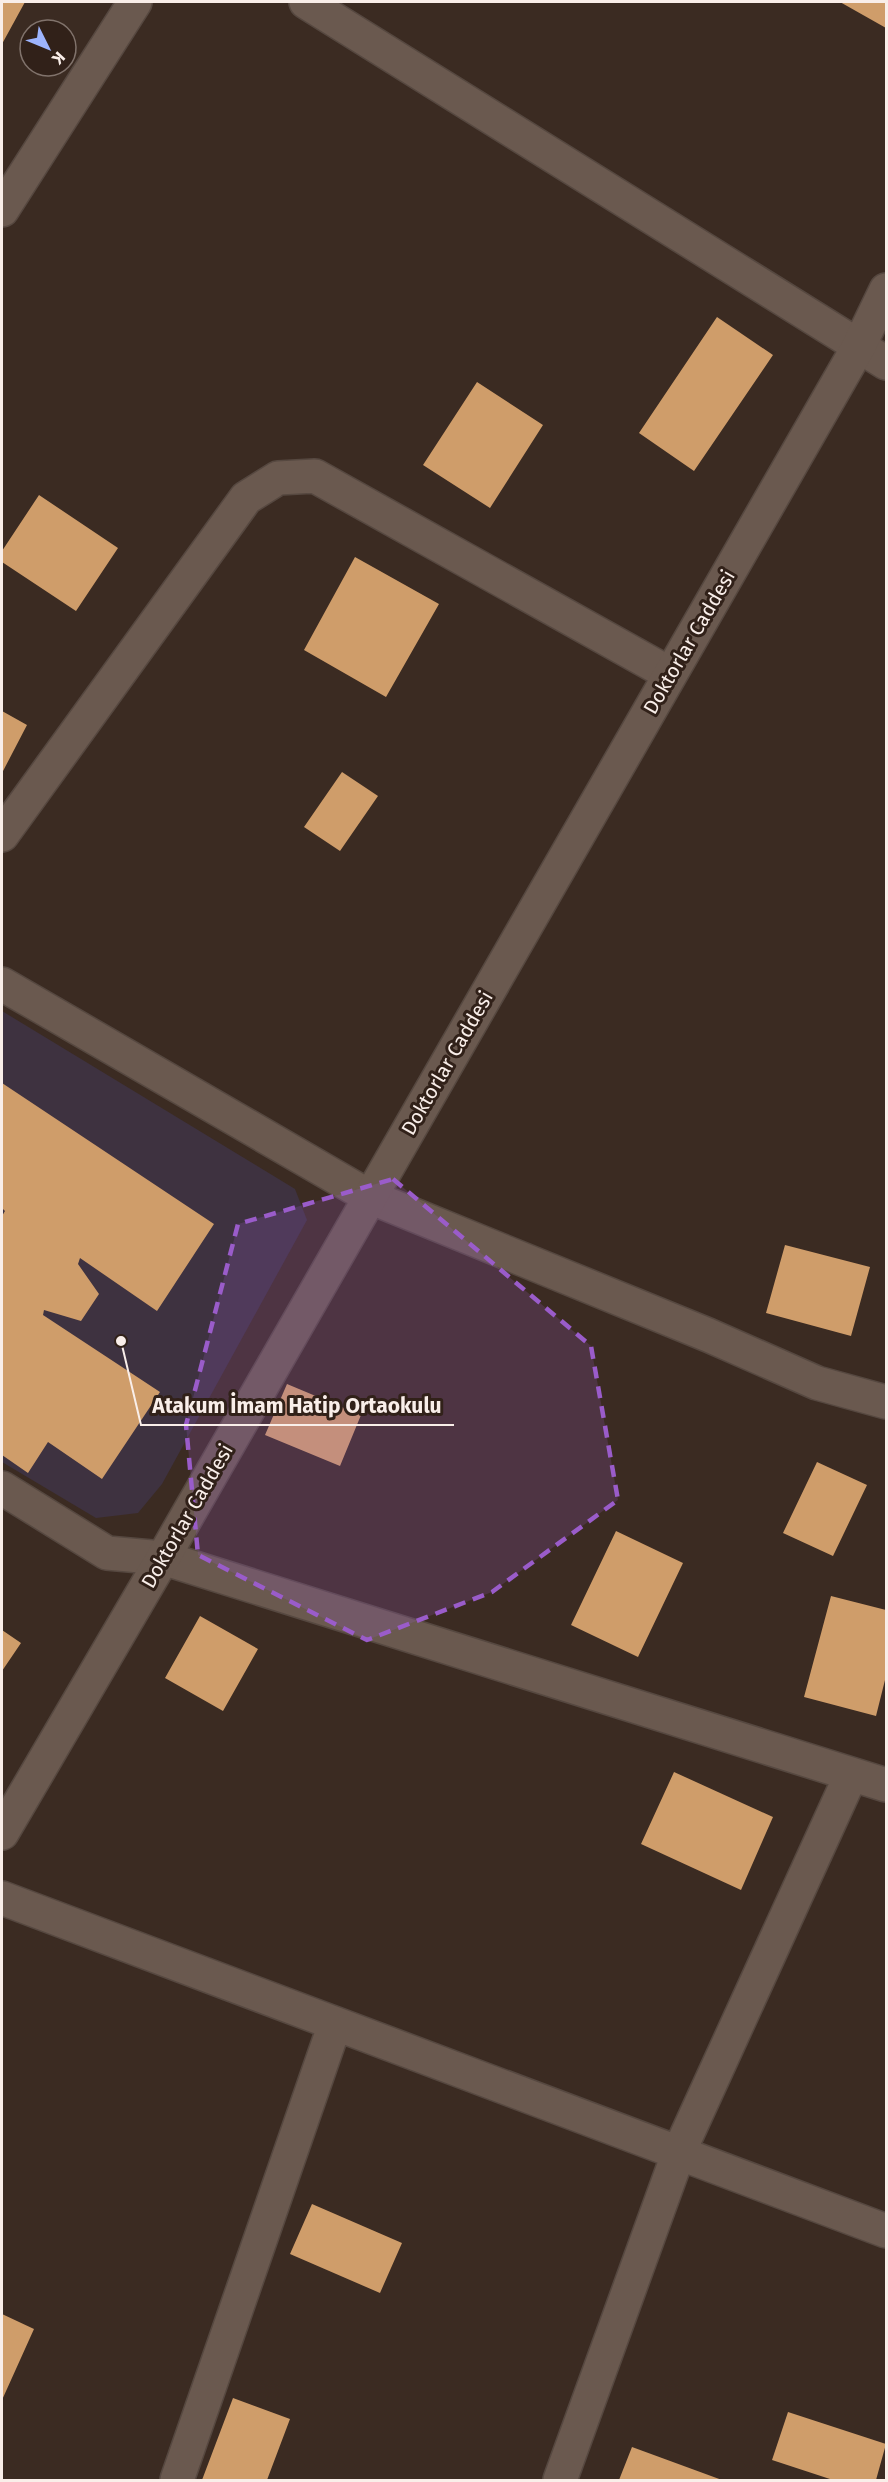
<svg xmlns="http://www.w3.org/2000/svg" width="888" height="2482" font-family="'Fira Sans',sans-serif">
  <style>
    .education { fill: #3e3240 }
    .building { fill: #cf9d6a }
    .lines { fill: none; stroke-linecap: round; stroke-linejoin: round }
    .street-casing { stroke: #564840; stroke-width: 36 }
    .secondary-casing { stroke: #564840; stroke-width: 36 }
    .street { stroke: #6a594f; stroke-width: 33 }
    .secondary { stroke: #6a594f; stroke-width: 33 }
    .marked { fill: #9a5cca; fill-opacity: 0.2; stroke: #9a5cca; stroke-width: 4.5; stroke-dasharray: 12 8; stroke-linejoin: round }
    .labels { text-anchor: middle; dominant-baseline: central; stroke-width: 6; stroke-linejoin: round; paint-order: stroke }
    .street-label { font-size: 20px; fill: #f9eee9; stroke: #312119 }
    .leader { fill: none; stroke: #f9eee9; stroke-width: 2 }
    .callout-dot { fill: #f9eee9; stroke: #312119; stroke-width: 2 }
    .callout-label { font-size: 21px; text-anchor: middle; font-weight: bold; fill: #f9eee9; stroke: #312119; stroke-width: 6; stroke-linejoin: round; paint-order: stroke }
  </style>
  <rect width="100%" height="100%" fill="#3b2b22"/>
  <path class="education" d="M2,1011l293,178 12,31 -145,264 -24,29 -42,5 -94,-56z"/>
  <path class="building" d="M2,2h23l-23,42z
    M840,2h46v26z
    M717,317l56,38 -79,116 -55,-38z
    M477,382l66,43 -53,83 -67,-43z
    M39,495l79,53 -42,63 -74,-49v-11z
    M355,557l84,47 -53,93 -82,-47z
    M2,711l25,14 -25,48z
    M342,772l36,24 -38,55 -36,-24z
    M2,1083l212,141 -57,87 -77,-53 -2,6 21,30 -18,27 -37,-11 -1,5 117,77 -58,87 -54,-37 -20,31 -26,-18v-239l3,-5 -3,-3z
    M785,1245l85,22 -19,69 -85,-23z
    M287,1384l74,31 -21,51 -75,-31z
    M817,1462l50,23 -34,71 -50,-23z
    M616,1531l67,32 -45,94 -67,-32z
    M831,1596l55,14v66l-10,40 -72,-19z
    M200,1616l58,33 -35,62 -58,-33z
    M2,1630l19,13 -19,28z
    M674,1772l99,45 -32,73 -100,-46z
    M312,2204l90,39 -22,50 -90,-39z
    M2,2314l32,15 -32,71z
    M233,2398l57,21 -23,61h-65z
    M788,2412l98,32 -10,36h-43l-61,-20z
    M632,2447l90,33h-103z"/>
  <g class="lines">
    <defs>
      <path id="street" d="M306,2l580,361
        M2,835l244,-337 32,-20 37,-2 355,198
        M2,984l368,213 338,138 109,48 69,19
        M2,1488l105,65 56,5 723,227
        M2,1898l884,333
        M177,2480l158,-456
        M560,2480l119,-328 172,-377"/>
      <path id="secondary" d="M2,210l133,-208
        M2,1833l161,-275 696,-1212 27,-56"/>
    </defs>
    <use href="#street" class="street-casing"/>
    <use href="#secondary" class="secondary-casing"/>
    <use href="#street" class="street"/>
    <use href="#secondary" class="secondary"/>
  </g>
  <path class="marked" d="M393,1179l198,167 27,154 -126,92 -125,48 -169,-85 -12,-130 52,-201z"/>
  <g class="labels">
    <g class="street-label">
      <text transform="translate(689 642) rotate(-60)">Doktorlar Caddesi</text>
      <text transform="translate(447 1063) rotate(-60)">Doktorlar Caddesi</text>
      <text transform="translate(187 1516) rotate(-60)">Doktorlar Caddesi</text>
    </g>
  </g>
  <path class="leader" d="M121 1341L141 1425H454"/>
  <circle class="callout-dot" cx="121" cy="1341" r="6"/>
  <g class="callout-label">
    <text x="297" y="1413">Atakum İmam Hatip Ortaokulu</text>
  </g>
  <rect width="888" height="2482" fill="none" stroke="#f9eee9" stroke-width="6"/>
  <g transform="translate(48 48) rotate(133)"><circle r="28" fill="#312119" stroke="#81736c" stroke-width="1.5"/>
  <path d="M0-4.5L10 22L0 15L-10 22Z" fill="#9db4fd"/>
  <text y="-9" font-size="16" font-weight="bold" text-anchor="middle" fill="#f9eee9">K</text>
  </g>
</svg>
